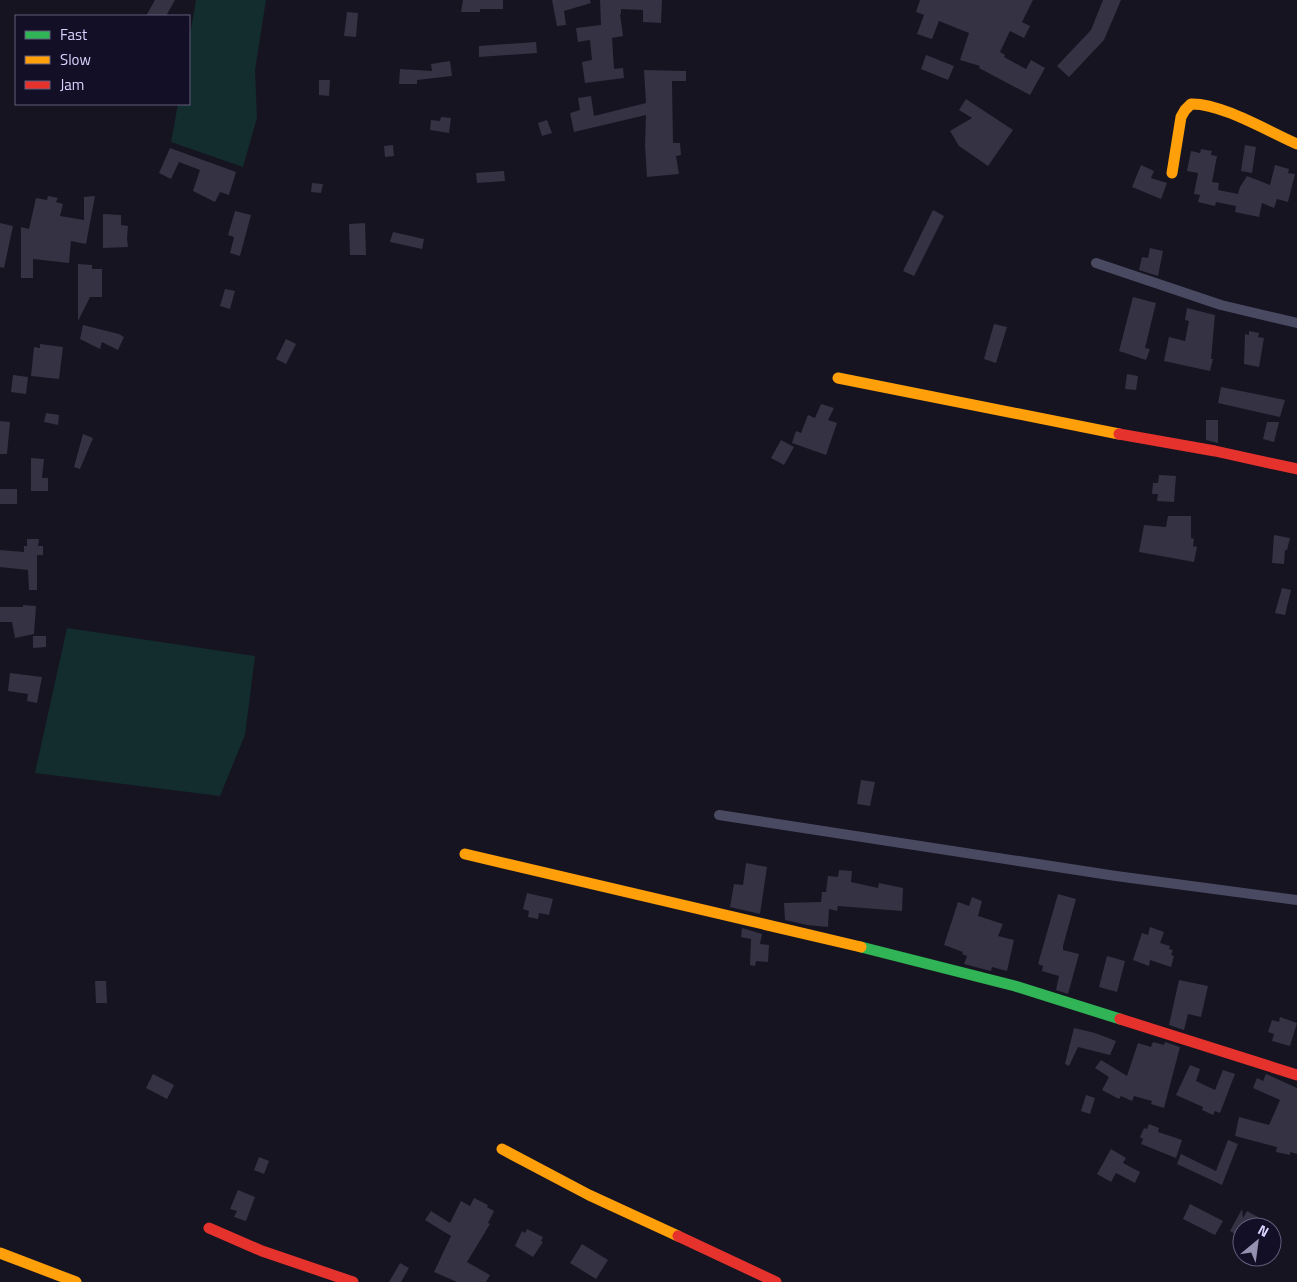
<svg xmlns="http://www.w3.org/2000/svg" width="1297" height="1282" font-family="'Titillium Web',sans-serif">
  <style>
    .green { fill: #132c2d }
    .building { fill: #343243 }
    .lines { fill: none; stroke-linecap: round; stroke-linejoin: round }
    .street { stroke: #4a4962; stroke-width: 10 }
    .fast { stroke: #30b455; stroke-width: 11 }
    .slow { stroke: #ff9f0a; stroke-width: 11 }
    .jam { stroke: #e5322d; stroke-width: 11 }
  </style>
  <rect width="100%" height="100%" fill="#161421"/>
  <path class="green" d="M196,0h70l-11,70 2,48 -14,49 -72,-25 7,-38h11v-63z
    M67,628l188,28 -10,79 -25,61 -185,-23z"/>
  <path class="building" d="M155,0h20l-9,16h-20z
    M463,0h40v9h-23v3h-19z
    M552,0h38l1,3 -27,8 2,14 -9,1z
    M600,0h62l-1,23 -18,-1v-12l-22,-1v5h-1l3,22 -11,2 2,31 9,-1 1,10 -39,5 -3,-21 10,-2 -2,-20 -12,2 -2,-14 25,-3z
    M920,0h113l-11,22 8,4 -6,12 -14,-7 -10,21 5,3 -1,2 22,12 5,-9 14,8 -15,27 -51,-27 1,-2 -20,-6 9,-27 -30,-12 -7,18 -15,-5 7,-19 -8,-3z
    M1103,0h18l-17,40 -35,37 -12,-11 34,-36z
    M347,12l11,1 -2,24 -12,-1z
    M536,42l1,11 -58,4v-11z
    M926,55l28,11 -6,14 -27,-11z
    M450,61l2,15 -35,4v4h-18l1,-15 32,2 -1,-7z
    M644,70l42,1v10h-14l1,62h7l1,12 -5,1 3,18 -32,3 -2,-32 1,-30 -72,17 -4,-19 10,-3 -2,-12 13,-2 3,20 52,-13z
    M319,80h11l-1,16 -10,-1z
    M966,99l47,31 -25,36 -29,-20 -9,-15 22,-13 -13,-8z
    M441,117l10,1 -2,15 -19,-3 1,-10 9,1z
    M547,120l5,13 -10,3 -4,-13z
    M393,145l1,11 -9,1 -1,-11z
    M1245,145l11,2 -4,26 -11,-2z
    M170,148l66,24 -7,23 -9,-3 -5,10 -22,-11 7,-21 -21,-8 -8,17 -12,-6z
    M1201,149l11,2 -1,4 6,1 -5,26 7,1 -1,7 20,4 2,-7 7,-11 23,9 5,-20 14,4 -1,4 7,1 -7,28 -11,-3 -3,9 -12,-5 -3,14 -24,-5 1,-6 -20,-4 -1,4 -17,-4 2,-7 -6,-1 4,-21 -11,-2 4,-20 9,2z
    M1141,165l13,6 -3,7 16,5 -6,16 -29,-12z
    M504,171l1,10 -28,2 -1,-10z
    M312,183l11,1 -2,9 -10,-1z
    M48,196l10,2 -2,4 7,2 -3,12 24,4v-23l11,-1 -9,48 -15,-3 -2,22 -36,-4v19h-12v-51l8,2 7,-31 11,2z
    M933,210l11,6 -30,60 -11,-5z
    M235,211l16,4 -11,41 -10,-3 4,-16 -6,-2z
    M103,214l18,1v10l7,1 -1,12 1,9 -25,1z
    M0,223l13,3 -9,42 -4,-1z
    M365,223l1,32h-16l-1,-31z
    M393,232l31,7 -2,10 -32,-7z
    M1150,248l13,3 -5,25 -19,-6 3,-13 6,1z
    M78,264l14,1v4h10v28h-12l-12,24z
    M225,289l10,2 -5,18 -10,-3z
    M1133,297l23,6 -11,45 5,1 -4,11 -27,-9z
    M1187,308l28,7 -4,44h2l-3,12 -46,-10 5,-24 16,4 4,-20 -4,-1z
    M994,324l13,3 -11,36 -12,-4z
    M83,325l36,9 5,3 -6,13 -16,-8 -2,7 -20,-10z
    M1249,331l10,2 -1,4 6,1 -5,29 -15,-3 1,-30 4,1z
    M286,339l10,5 -10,20 -10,-5z
    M40,344l23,3 -4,32 -28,-3 3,-29 6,1z
    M1127,374l11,2 -2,14 -11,-1z
    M13,375l15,2 -2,17 -15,-2z
    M1221,387l64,13 -5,17 -62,-14z
    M821,404l13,4 -6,12 9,3 -11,32 -34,-12 4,-12 5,2 7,-18 7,3z
    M46,413l13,2 -1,10 -14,-3z
    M1206,420h12v23l-12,-3z
    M0,421l10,1 -3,32h-7z
    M1267,422h12l-5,20 -11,-3z
    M83,434l10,4 -13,31 -6,-2z
    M781,440l13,7 -10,18 -13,-7z
    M31,458l13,1 -2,19h6v13h-17z
    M1159,475l17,1 -2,26 -17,-1 1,-7h-6l1,-11h5z
    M0,489h17v15h-17z
    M1168,516h23v22l3,1 -1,7 4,1 -3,15 -55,-10 5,-27 22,2z
    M1274,535l16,3 -3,12h-2l-1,14 -12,-1z
    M27,539h12l-1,7h5v9h-6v35h-8l-1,-20 -28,-3v-17l24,2v-6h3z
    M1282,588l9,2 -6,25 -10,-2z
    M23,605l13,1 -2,28 -19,4 -3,-16h-12v-15h23z
    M33,636h13v11l-13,1z
    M10,673l32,4 -5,26 -10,-2 1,-7 -20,-3z
    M861,780l14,2 -5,24 -13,-2z
    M746,863l21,4 -7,47 -30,-7 4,-23 9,1z
    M839,870l13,1 -1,11 27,6 1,-5 24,5 -1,23 -64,-5 -1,5 -8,-2 -1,18 -21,-2 -22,-5 -1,-17 37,-1 1,-10h4l2,-16 10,1z
    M527,893l26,6 -4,16 -10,-2 -1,6 -10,-2 1,-6 -6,-2z
    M1058,894l18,5 -13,47v4l16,4 -11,40 -12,-4 3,-14 -17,-5 1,-5 -5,-2z
    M972,897l10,4 -4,15 25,8 -5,12 16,4 -7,31 -15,-4 -1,4 -27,-7 3,-8 -5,-2 1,-2 -19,-7 14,-43 11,4z
    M1150,927l14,5 -4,11 10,3 -1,3 4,1 -2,5 3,1 -3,11 -21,-7 -1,6 -16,-6 9,-27 6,2z
    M742,928l20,6 -2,10 9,1 -1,17 -12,-1 -1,5 -5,-1 1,-26 -10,-2z
    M1107,956l18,5 -8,31 -18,-5z
    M1179,980l29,6 -7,31 -13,-3 -4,16 -15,-5z
    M95,981h11l1,22h-11z
    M1280,1017l17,6 -7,23 -18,-5 2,-7 -6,-2 4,-12 7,2z
    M1074,1028l21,5 21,8 -6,14 -32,-8 -9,19 -4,-2z
    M1153,1042l11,3 1,-3 15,5 -16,61 -13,-4 1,-3 -18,-5 -2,5 -11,-5 -2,3 -17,-9 7,-13 -14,-9 6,-8 26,16 11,-33 13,4z
    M1190,1065l10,4 -4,12 19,9 8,-20 12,4 -15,39 -5,-2 -2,4 -11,-5 1,-3 -27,-12z
    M153,1074l21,11 -7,14 -21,-11z
    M1266,1074l31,14v66l-7,-2v3l-14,-3 1,-5 -42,-11 4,-19 30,8 11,-25 -27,-12 4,-10 6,3z
    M1086,1095l9,3 -5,16 -9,-3z
    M1149,1124l10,4 -1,4 24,8 -6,18 -35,-14 2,-5 -3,-2 4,-9 3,1z
    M1228,1140l10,4 -16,41 -45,-21 4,-10 35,17z
    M1111,1149l15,9 -3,5 17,9 -5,11 -19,-10 -5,9 -14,-8z
    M259,1157l10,4 -5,13 -10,-4z
    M238,1190l17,7 -9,24 -12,-4 3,-6 -7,-2z
    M474,1198l14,7 -1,2 7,4 -6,12 2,1 -23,38 23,13 -4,7h-29l-23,-10 17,-36 -26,-16 6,-9 19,12 11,-22 9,5z
    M1190,1204l33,17 -8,14 -32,-16z
    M1242,1209l1,9 4,-7 29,16h-34v11l-12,-7z
    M527,1229l16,8 -2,4 2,1 -10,15 -18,-11 7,-15 3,2z
    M582,1244l26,16 -12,19 -26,-16z
    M400,1263l9,5 -8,14h-12z"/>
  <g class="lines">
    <path class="street" d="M1096,263l125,42 76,18
      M719,815l397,61 181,24"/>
    <path class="fast" d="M861,947l154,39 105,33"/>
    <path class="slow" d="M1172,173l9,-56 4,-7 6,-6c30,-1 78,28 106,40
      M838,378l281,56
      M465,854l396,93
      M502,1149l87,46 89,41
      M0,1253l76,29"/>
    <path class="jam" d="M1119,434l96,17 82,18
      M1120,1019l177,56
      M209,1228l53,23 91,31
      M678,1236l98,46"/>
  </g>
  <rect x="15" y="15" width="175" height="90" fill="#130f26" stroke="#625e7d"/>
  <rect x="25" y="31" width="25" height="8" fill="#30b455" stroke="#625e7d"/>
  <text x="60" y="40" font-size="15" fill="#d9d4ff">Fast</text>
  <rect x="25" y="56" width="25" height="8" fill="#ff9f0a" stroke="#625e7d"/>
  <text x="60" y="65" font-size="15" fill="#d9d4ff">Slow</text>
  <rect x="25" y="81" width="25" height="8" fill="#e5322d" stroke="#625e7d"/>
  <text x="60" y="90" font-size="15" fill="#d9d4ff">Jam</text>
  <g transform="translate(1257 1242) rotate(29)"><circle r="24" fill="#130f26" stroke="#625e7d"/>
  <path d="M0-4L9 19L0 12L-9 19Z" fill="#9591b1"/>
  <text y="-8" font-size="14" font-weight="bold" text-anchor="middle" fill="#d9d4ff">N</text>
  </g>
</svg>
